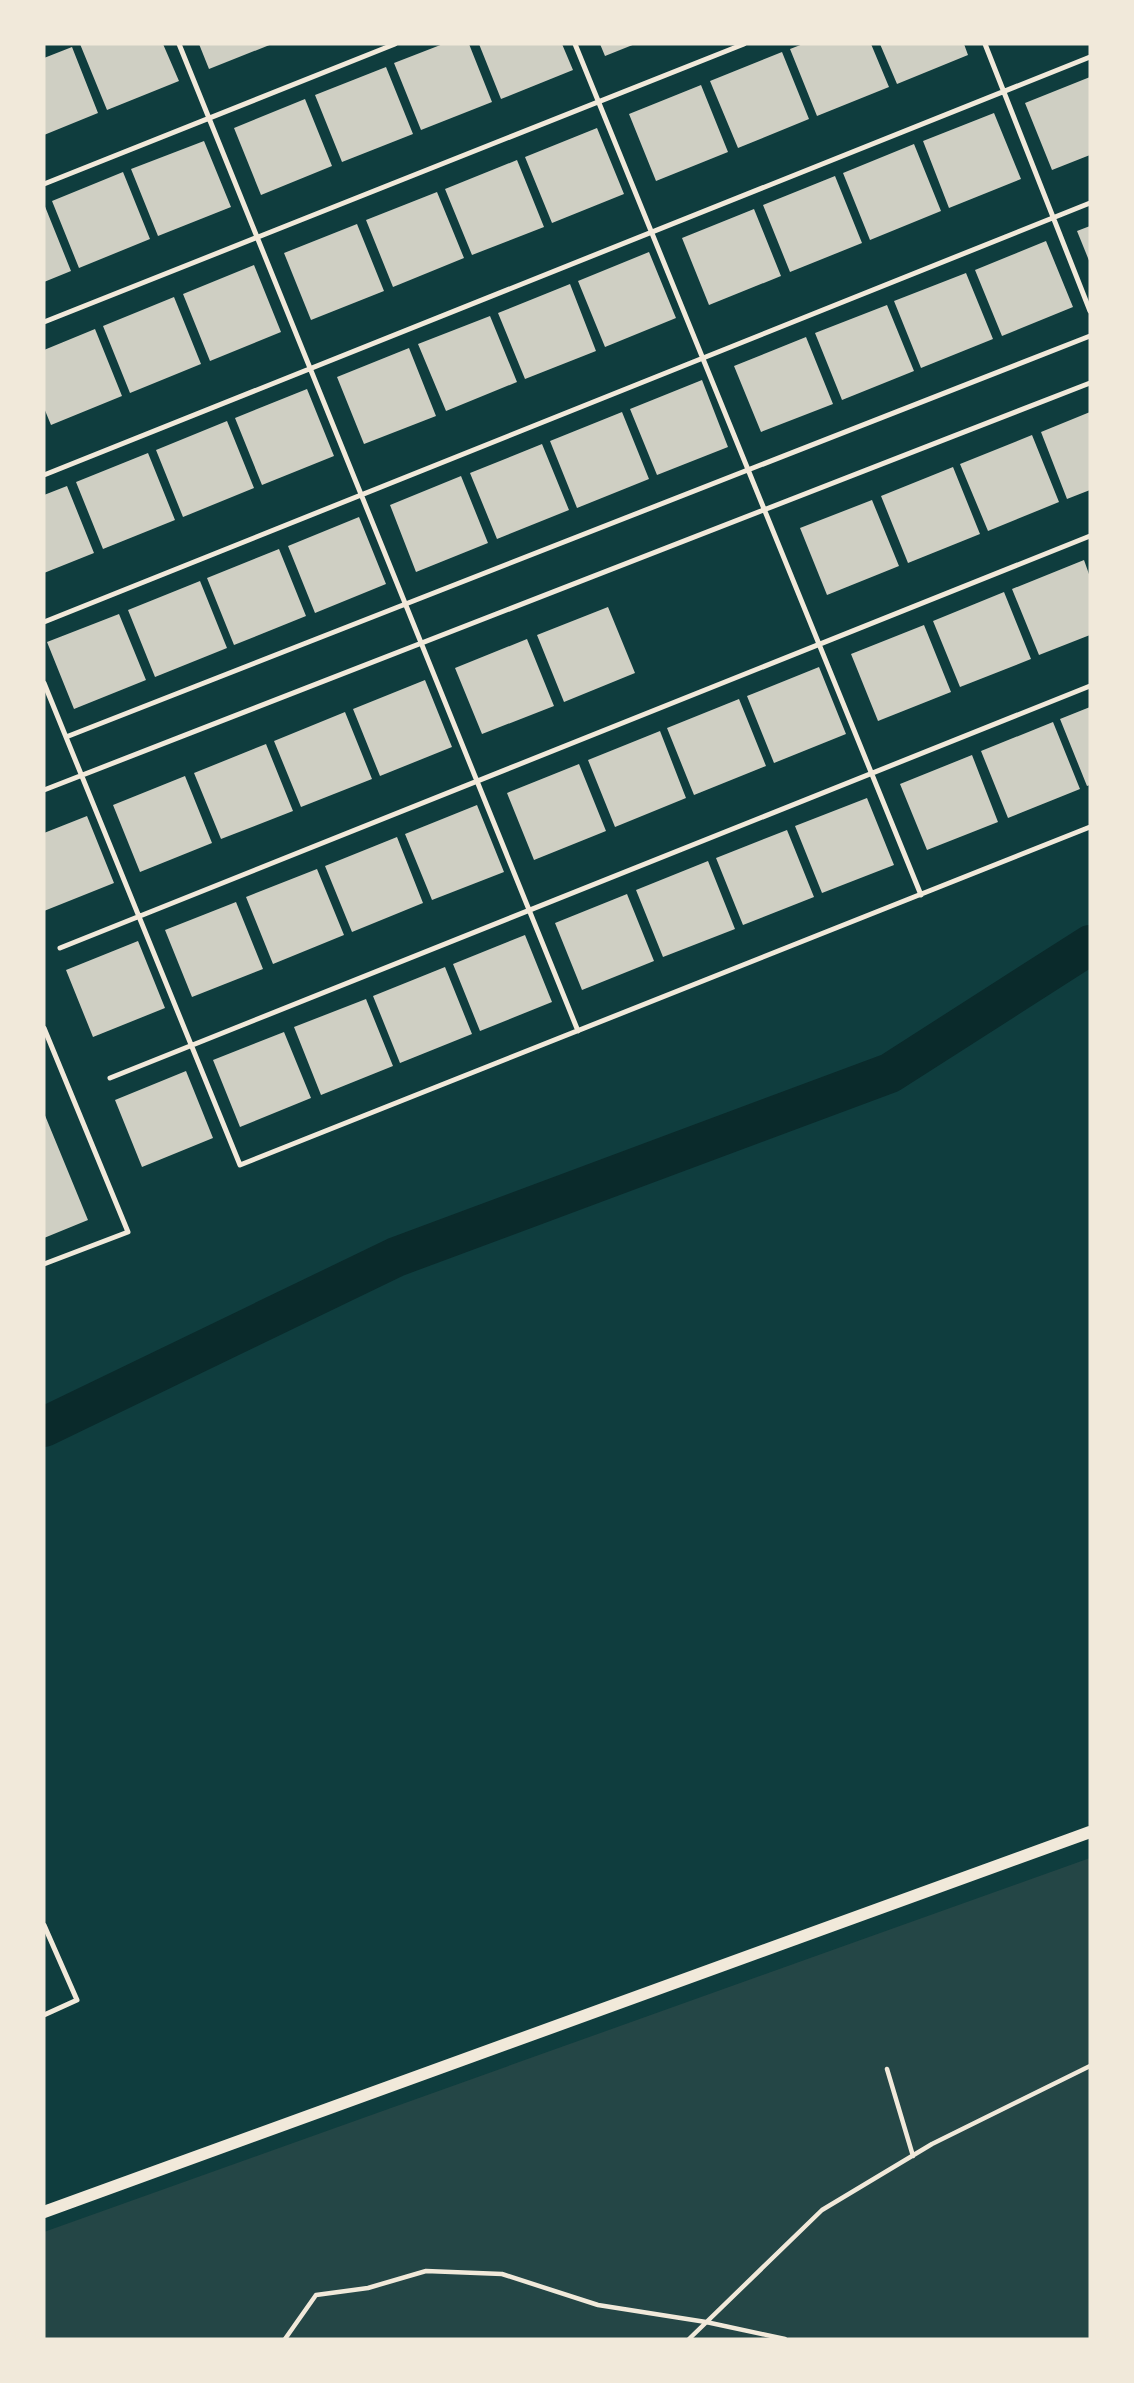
<svg xmlns="http://www.w3.org/2000/svg" width="1134" height="2383" font-family="'Source Sans 3',sans-serif">
  <style>
    .green { fill: #244646 }
    .lines { fill: none; stroke-linecap: round; stroke-linejoin: round }
    .canal { stroke: #0a2a2b; stroke-width: 40 }
    .building { fill: #cfcfc3 }
    .path { stroke: #f1e9da; stroke-width: 4.5 }
    .service { stroke: #f1e9da; stroke-width: 5 }
    .tertiary { stroke: #f1e9da; stroke-width: 12 }
  </style>
  <rect width="100%" height="100%" fill="#0f3d3e"/>
  <path class="green" d="M1090,1858v481h-1046v-107z"/>
  <g class="lines">
    <path class="canal" d="M44,1427l352,-170 494,-184 200,-128"/>
  </g>
  <path class="building" d="M80,44h83l16,37 -72,29z
    M199,44h73l-63,25z
    M443,44h26l23,58 -71,28 -27,-67z
    M479,44h83l11,26 -72,29z
    M600,44h35l-30,12z
    M803,44h68l18,43 -72,29 -27,-67z
    M880,44h84l4,11 -71,29z
    M72,47l26,66 -54,22v-77z
    M782,52l27,67 -71,29 -28,-67z
    M386,67l27,67 -71,28 -27,-67z
    M1090,77v78l-38,15 -27,-67z
    M701,85l27,67 -72,29 -27,-67z
    M305,99l27,67 -71,29 -27,-67z
    M994,113l27,66 -72,29 -26,-67z
    M597,128l27,66 -72,29 -27,-66z
    M204,141l27,66 -73,29 -27,-67z
    M914,144l27,67 -71,29 -27,-67z
    M517,160l27,67 -72,28 -27,-66z
    M123,172l27,67 -71,29 -27,-67z
    M835,176l27,67 -72,29 -27,-67z
    M437,192l27,66 -71,29 -27,-67z
    M44,204l27,67 -27,11z
    M754,209l27,67 -72,29 -27,-67z
    M357,224l27,67 -73,29 -27,-67z
    M1090,226v37l-13,-32z
    M1046,241l27,66 -71,29 -27,-66z
    M649,252l27,66 -71,29 -27,-66z
    M254,265l27,67 -71,29 -27,-67z
    M966,273l27,66 -72,29 -27,-67z
    M570,284l26,67 -71,28 -27,-66z
    M174,297l27,67 -71,29 -27,-67z
    M887,305l27,66 -72,29 -27,-67z
    M490,316l27,66 -71,29 -28,-67z
    M95,329l27,67 -71,29 -7,-17v-58z
    M806,337l27,67 -72,28 -27,-66z
    M409,348l27,68 -72,28 -27,-67z
    M702,380l26,67 -71,28 -27,-66z
    M307,389l27,67 -72,29 -27,-67z
    M622,412l27,67 -72,29 -27,-67z
    M1090,412v78l-23,9 -26,-67z
    M227,421l27,67 -71,29 -27,-67z
    M1032,435l27,67 -71,29 -28,-67z
    M542,444l27,66 -72,29 -27,-66z
    M148,453l27,67 -72,29 -27,-67z
    M953,467l27,67 -72,29 -27,-67z
    M461,476l27,67 -72,29 -26,-67z
    M67,486l27,67 -50,20v-78z
    M872,500l27,66 -72,29 -27,-67z
    M359,517l27,67 -71,29 -27,-67z
    M279,549l27,67 -72,29 -27,-67z
    M1084,560l6,17v58l-51,20 -27,-66z
    M200,581l27,67 -72,29 -27,-67z
    M1004,592l27,67 -71,28 -27,-66z
    M608,607l27,66 -71,29 -27,-67z
    M119,614l27,66 -72,29 -27,-67z
    M924,625l27,67 -73,29 -27,-67z
    M527,639l27,67 -72,28 -27,-66z
    M819,667l27,67 -72,29 -27,-67z
    M425,680l27,67 -72,29 -27,-67z
    M739,699l27,67 -72,29 -27,-67z
    M1090,707v78l-3,1 -27,-67z
    M345,712l27,67 -71,28 -27,-66z
    M1053,722l27,67 -72,29 -27,-67z
    M660,731l26,67 -71,29 -27,-67z
    M266,744l27,67 -72,28 -27,-66z
    M972,755l26,67 -71,28 -27,-66z
    M579,764l27,67 -72,29 -27,-67z
    M185,776l27,67 -72,29 -27,-67z
    M867,798l27,67 -72,28 -27,-67z
    M477,805l27,67 -72,28 -27,-66z
    M87,816l27,67 -70,28v-78z
    M787,830l27,67 -71,28 -27,-67z
    M397,837l26,66 -71,29 -27,-66z
    M708,861l27,68 -72,28 -27,-67z
    M317,869l27,66 -71,29 -27,-67z
    M627,894l27,67 -72,29 -27,-67z
    M236,902l27,67 -71,28 -27,-67z
    M525,935l27,67 -72,29 -27,-67z
    M138,941l27,67 -72,29 -27,-67z
    M445,967l27,67 -72,29 -27,-67z
    M366,999l27,67 -72,29 -27,-68z
    M284,1032l27,66 -71,29 -27,-67z
    M186,1071l27,67 -71,29 -27,-67z
    M44,1113l44,107 -44,18z"/>
  <g class="lines">
    <path class="path" d="M887,2069l26,87
      M285,2339l31,-44 52,-7 58,-17 76,3 96,31 108,17 79,17
      M689,2339l133,-129 110,-66 158,-78"/>
    <path class="service" d="M179,44l399,987
      M575,44l346,851
      M985,44l105,267
      M44,184l351,-140
      M44,322l700,-278
      M44,475l1046,-418
      M44,622l1046,-419
      M44,683l196,482 850,-338
      M66,737l1024,-401
      M44,790l1046,-407
      M60,948l1030,-412
      M44,1028l84,204 -84,32
      M110,1078l980,-392
      M44,1925l33,75 -33,15"/>
    <path class="tertiary" d="M44,2212l1046,-380"/>
  </g>
  <rect width="1134" height="2383" fill="none" stroke="#f1e9da" stroke-width="91"/>
</svg>
